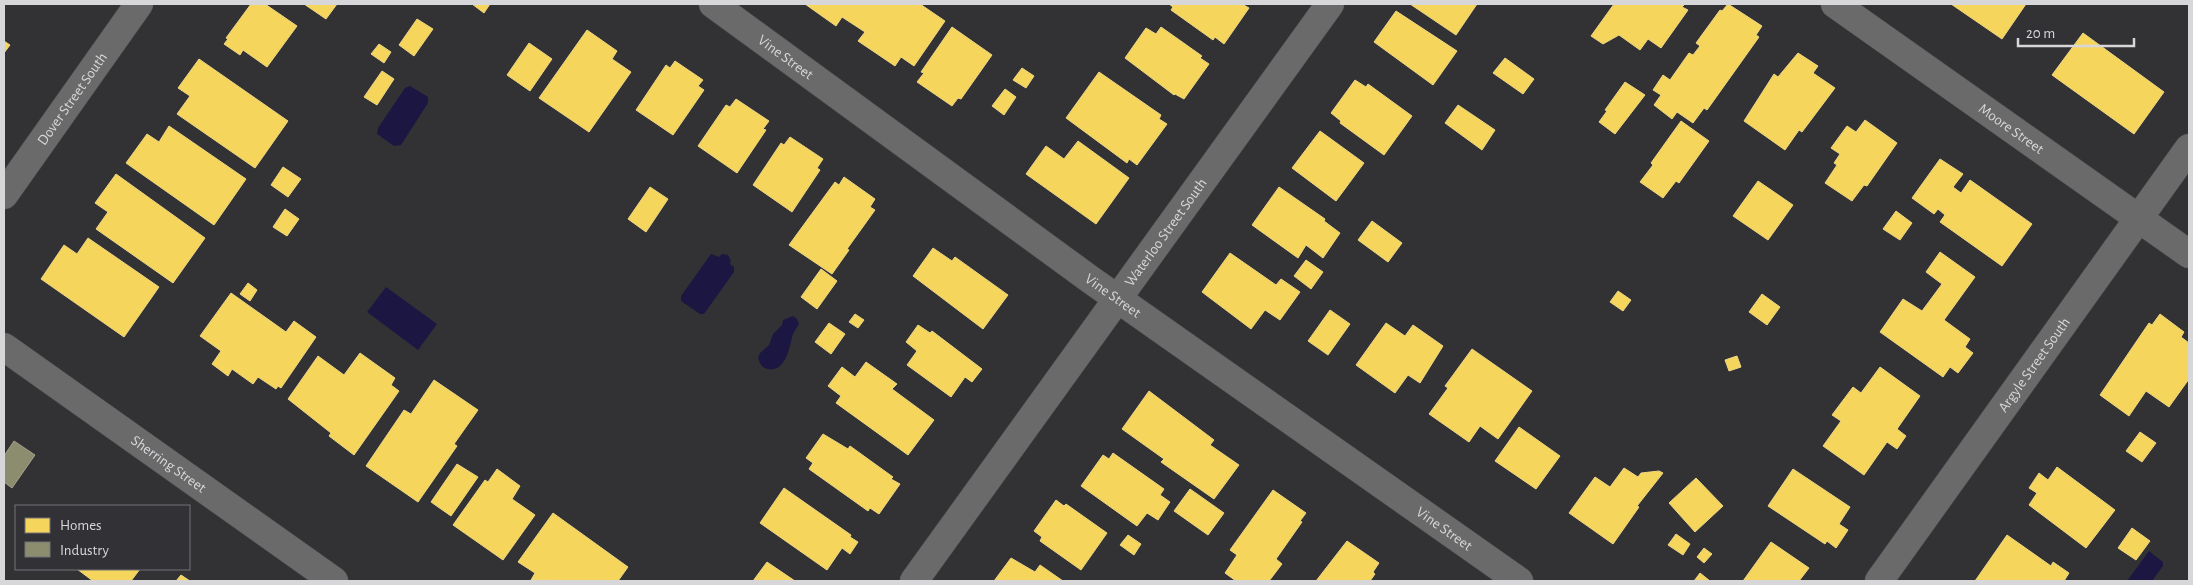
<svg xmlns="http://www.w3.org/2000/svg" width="2193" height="585" font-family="'Alegreya Sans',sans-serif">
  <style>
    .water { fill: #1c1643 }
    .homes { fill: #f6d55c; stroke: #edd682 }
    .industry { fill: #8c8c6e; stroke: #a2a28e }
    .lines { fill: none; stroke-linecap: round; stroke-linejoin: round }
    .minor-casing { stroke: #515152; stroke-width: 29 }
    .minor { stroke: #6a6a6b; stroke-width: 28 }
    .labels { text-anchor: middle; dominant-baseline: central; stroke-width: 5; stroke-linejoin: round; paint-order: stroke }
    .street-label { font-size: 15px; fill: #d7d7da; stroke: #313136 }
  </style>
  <rect width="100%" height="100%" fill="#323235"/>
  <path class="water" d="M410,86l18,11v6l-27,42 -7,1 -17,-12 1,-6 27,-40z
    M711,254l8,3 3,-3 6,1 3,6 -1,3 4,3v5l-30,42h-4l-19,-13v-5z
    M386,287l51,37 -19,26 -51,-38z
    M793,316l4,3 2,5c-2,4 -4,6 -6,10 -3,11 -7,39 -25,35 -6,-1 -8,-5 -10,-11l2,-5 9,-8 4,-11 9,-9 1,-5z
    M2149,551l14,11v4l-11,15h-25z"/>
  <path class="homes" d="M251,4h14l32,22 -30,41 -24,-17 -3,5 -16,-11 4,-5 -2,-1z
    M304,4h33l-11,15z
    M472,4h18l-6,9z
    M805,4h115l25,17 -31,45 -13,-9 -6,9 -37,-25 7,-9 -23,-15 -6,9z
    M1169,4h73l7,4 -25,36 -9,-7 -2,3 -42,-30 2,-3z
    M1410,4h67l-21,31z
    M1614,4h71l-3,3 6,3 -27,38 -13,-9 -8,11 -21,-15 -16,9 -12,-8z
    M1728,4l34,22 -6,9 3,2 -52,73 -3,-2 -11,15 -16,-11 -5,7 -18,-14 7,-10 -8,-5 10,-15 7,5 19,-27 4,2 7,-9 -4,-3 24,-33 2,1z
    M1951,4h75l-24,35z
    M1396,11l61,40 -24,34 -59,-43z
    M417,19l16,10 -19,27 -15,-11z
    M952,27l40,28 -31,44 -3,-1 -6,8 -35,-24 7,-9 -3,-1z
    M1161,27l41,29 -2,2 9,6 -25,35 -9,-5 -1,1 -49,-37 21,-30 10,6z
    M587,30l30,21 -5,8 19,13 -42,60 -50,-34z
    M2083,33l81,59 -30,42 -82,-59z
    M4,41l6,4 -6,8z
    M529,43l23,16 -22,32 -23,-16z
    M379,44l12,8 -7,11 -13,-9z
    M1798,53l20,13 -5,7 22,15 -33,44 -3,-2 -14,20 -41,-29 30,-47 4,3z
    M1505,58l29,21 -11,15 -30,-21z
    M199,59l89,62 -33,47 -78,-54 13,-18 -12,-8z
    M675,61l28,19 -5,6 6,4 -31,45 -37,-25 30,-45 4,3z
    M1022,68l12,8 -8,12 -13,-8z
    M382,71l12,8 -17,26 -13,-8z
    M1099,72l62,43 -2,4 8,5 -30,41 -8,-6 -2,4 -61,-45z
    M1355,80l11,7 2,-3 44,32 -28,39 -44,-32 1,-2 -10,-8z
    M1625,82l20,13 -30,39 -16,-12 8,-11 -2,-1z
    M1005,89l11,8 -12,18 -12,-9z
    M736,99l33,22 -6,8 3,1 -29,43 -39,-27 28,-41 4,2z
    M1458,105l37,25 -13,20 -37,-27z
    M1865,120l32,23 -30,43 -3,-1 -12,16 -27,-18 12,-18 -3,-2 6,-9 -9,-6 16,-22 9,6z
    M1681,121l28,20 -30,42 -3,-2 -13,17 -23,-16 13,-17 -2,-2z
    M169,126l77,53 -32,46 -88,-62 21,-29 12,8z
    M1320,131l44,32 -28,38 -44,-33z
    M790,137l33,22 -6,9 3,2 -28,42 -39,-27 28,-42 3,2z
    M1078,141l51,37 -33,46 -70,-50 20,-28 18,13z
    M1940,159l23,15 -10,13 8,6 9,-13 62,44 -30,42 -62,-44 5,-7 -7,-6 -4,5 -22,-16z
    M283,167l18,12 -13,18 -17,-12z
    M116,174l89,64 -32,45 -77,-54 12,-17 -13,-9z
    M844,177l31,22 -5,8 5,3 -28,39 2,1 -17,24 -43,-29 46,-63 4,3z
    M1758,181l35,24 -25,35 -35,-24z
    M650,187l18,12 -22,33 -18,-13z
    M1279,187l46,32 -1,2 16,12 -17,25 -17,-13 -8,13 -46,-33z
    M285,209l14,10 -12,17 -14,-9z
    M1896,211l16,12 -12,17 -17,-11z
    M1372,221l30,22 -14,19 -30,-22z
    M88,238l71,49 -35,50 -83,-58 23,-34 13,9z
    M933,248l19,13 3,-4 53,38 -25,34 -70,-53z
    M1940,252l35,25 -31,43 26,19 -5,8 8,6 -15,20 -8,-6 -7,10 -63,-45 23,-33 19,12 3,-4 17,-23 -16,-12z
    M1230,253l46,32 5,-6 19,13 -20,28 -15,-10 -14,19 -49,-37z
    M1306,260l17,12 -12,17 -17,-13z
    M821,269l16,12 -20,28 -16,-12z
    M248,283l9,7 -7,11 -10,-7z
    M1618,291l13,9 -8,11 -13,-9z
    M231,293l55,39 8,-11 22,16 -35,51 -3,-2 -2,3 -18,-12 -5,7 -21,-15 -4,7 -16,-12 9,-13 -21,-15z
    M1762,294l18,13 -13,18 -18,-13z
    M1330,310l20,14 -22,31 -20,-14z
    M855,314l9,6 -6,8 -9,-6z
    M2160,314l24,18 -3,5 8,6v36l-20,28 -23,-16 -17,25 -29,-21 49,-72 3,2z
    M829,323l16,11 -14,20 -16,-12z
    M1386,323l19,13 8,-11 30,21 -23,37 -12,-8 -13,18 -39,-28z
    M918,325l12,8 2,-2 50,38 -10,13 -7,-5 -14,20 -44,-32 10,-14 -11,-9z
    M1472,349l60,42 -34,48 -18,-13 -11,16 -40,-28 19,-26 -3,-2z
    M360,353l35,25 -4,7 8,6 -45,64 -25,-19 2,-3 -43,-34 30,-43 26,19z
    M1737,356l4,11 -12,4 -4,-11z
    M866,362l31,22 -5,5 42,31 -26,35 -72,-52 5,-7 -13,-10 14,-19 13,10z
    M1880,367l40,29 -23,33 9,7 -9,13 -10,-7 -23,33 -41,-29 18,-25 -9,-6 21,-28 8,6z
    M434,380l44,30 -24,34 3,2 -39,56 -52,-36 38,-56 7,4z
    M1149,391l65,49 -4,5 29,20 -25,34 -53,-37 3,-3 -42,-30z
    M1519,427l41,29 -24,33 -41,-28z
    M2140,432l16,11 -14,19 -16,-11z
    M823,434l25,15 2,-3 43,31 -2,2 9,5 -21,30 -9,-6 -2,3 -59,-42 4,-6 -7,-5z
    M1113,453l51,36 -4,6 10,7 -12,18 -11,-7 -10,13 -56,-40 22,-31 6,4z
    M457,464l21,13 -27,39 -20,-14z
    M2057,467l58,43 -29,38 -57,-43 8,-12 -8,-5 10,-15 9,7z
    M1624,468l14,9 3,-4 18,-2 4,2 -26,33 2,1 -26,37 -44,-31 26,-36 15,10z
    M497,469l23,17 -8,13 23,16 -32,45 -50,-35 32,-45 3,2z
    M1793,469l57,38 -11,17 9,6 -12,18 -9,-7 -2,3 -57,-38z
    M1696,478l27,28 -28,26 -26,-29z
    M784,488l67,47 -1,2 8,5 -8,12 -8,-6 -15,22 -67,-47z
    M1190,489l34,24 -16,22 -34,-24z
    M1273,490l33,23 -6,8 2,1 -26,37 6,5 -13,17h-33l-11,-8 12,-18 -7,-5z
    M1056,500l8,6 2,-2 41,29 -26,37 -41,-29 2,-4 -8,-6z
    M553,513l75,54 -10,14 -87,-1 4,-7 -17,-11z
    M2132,528l18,13 -14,19 -18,-12z
    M1676,534l14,10 -7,11 -15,-10z
    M1128,535l13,9 -7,11 -14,-10z
    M2007,535l44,31 2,-4 16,11 -5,8h-89z
    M1347,541l32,22 -6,9 2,2 -5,7h-54z
    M1771,542l38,26 -10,13h-56z
    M1704,548l8,6 -8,9 -7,-6z
    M1011,558l24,14 5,-7 23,16h-69z
    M767,562l28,19h-42z
    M77,569h63l-9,12h-38z
    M1700,573l10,8h-16z
    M181,575l9,6h-14z"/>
  <path class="industry" d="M14,441l21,14 -23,33 -8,-6v-26z"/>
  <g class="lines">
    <defs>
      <g id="minor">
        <path id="s1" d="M713,4l378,276 428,301"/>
        <path id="s2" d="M1835,4l354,250"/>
        <path id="s3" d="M4,195l135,-191"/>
        <path id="s4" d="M4,347l330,234"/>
        <path id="s5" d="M914,581l416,-577"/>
        <path id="s6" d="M1879,581l310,-433"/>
      </g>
    </defs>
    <use href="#minor" class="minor-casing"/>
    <use href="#minor" class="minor"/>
  </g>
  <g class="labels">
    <g class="street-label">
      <text stroke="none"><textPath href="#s1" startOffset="90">Vine Street</textPath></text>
      <text stroke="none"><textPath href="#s3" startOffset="118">Dover Street South</textPath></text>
      <text stroke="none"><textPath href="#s2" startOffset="216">Moore Street</textPath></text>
      <text stroke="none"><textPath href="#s5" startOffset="430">Waterloo Street South</textPath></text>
      <text stroke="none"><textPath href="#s1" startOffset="495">Vine Street</textPath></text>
      <text stroke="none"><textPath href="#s6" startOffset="266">Argyle Street South</textPath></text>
      <text stroke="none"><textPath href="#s4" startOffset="202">Sherring Street</textPath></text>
      <text stroke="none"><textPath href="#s1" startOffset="900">Vine Street</textPath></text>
    </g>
  </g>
  <rect width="2193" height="585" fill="none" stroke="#d7d7da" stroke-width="10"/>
  <rect x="15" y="505" width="175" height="65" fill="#313136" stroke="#737378"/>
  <rect x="25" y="518" width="25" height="15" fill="#f6d55c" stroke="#737378"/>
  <text x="60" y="530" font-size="15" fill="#d7d7da">Homes</text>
  <rect x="25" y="542" width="25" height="15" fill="#8c8c6e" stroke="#737378"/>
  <text x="60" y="555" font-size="15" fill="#d7d7da">Industry</text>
  <path d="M2018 38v8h116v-8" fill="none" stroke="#d7d7da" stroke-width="2.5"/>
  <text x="2026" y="38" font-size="15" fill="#d7d7da" stroke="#313136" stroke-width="4" paint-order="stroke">20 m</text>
</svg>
